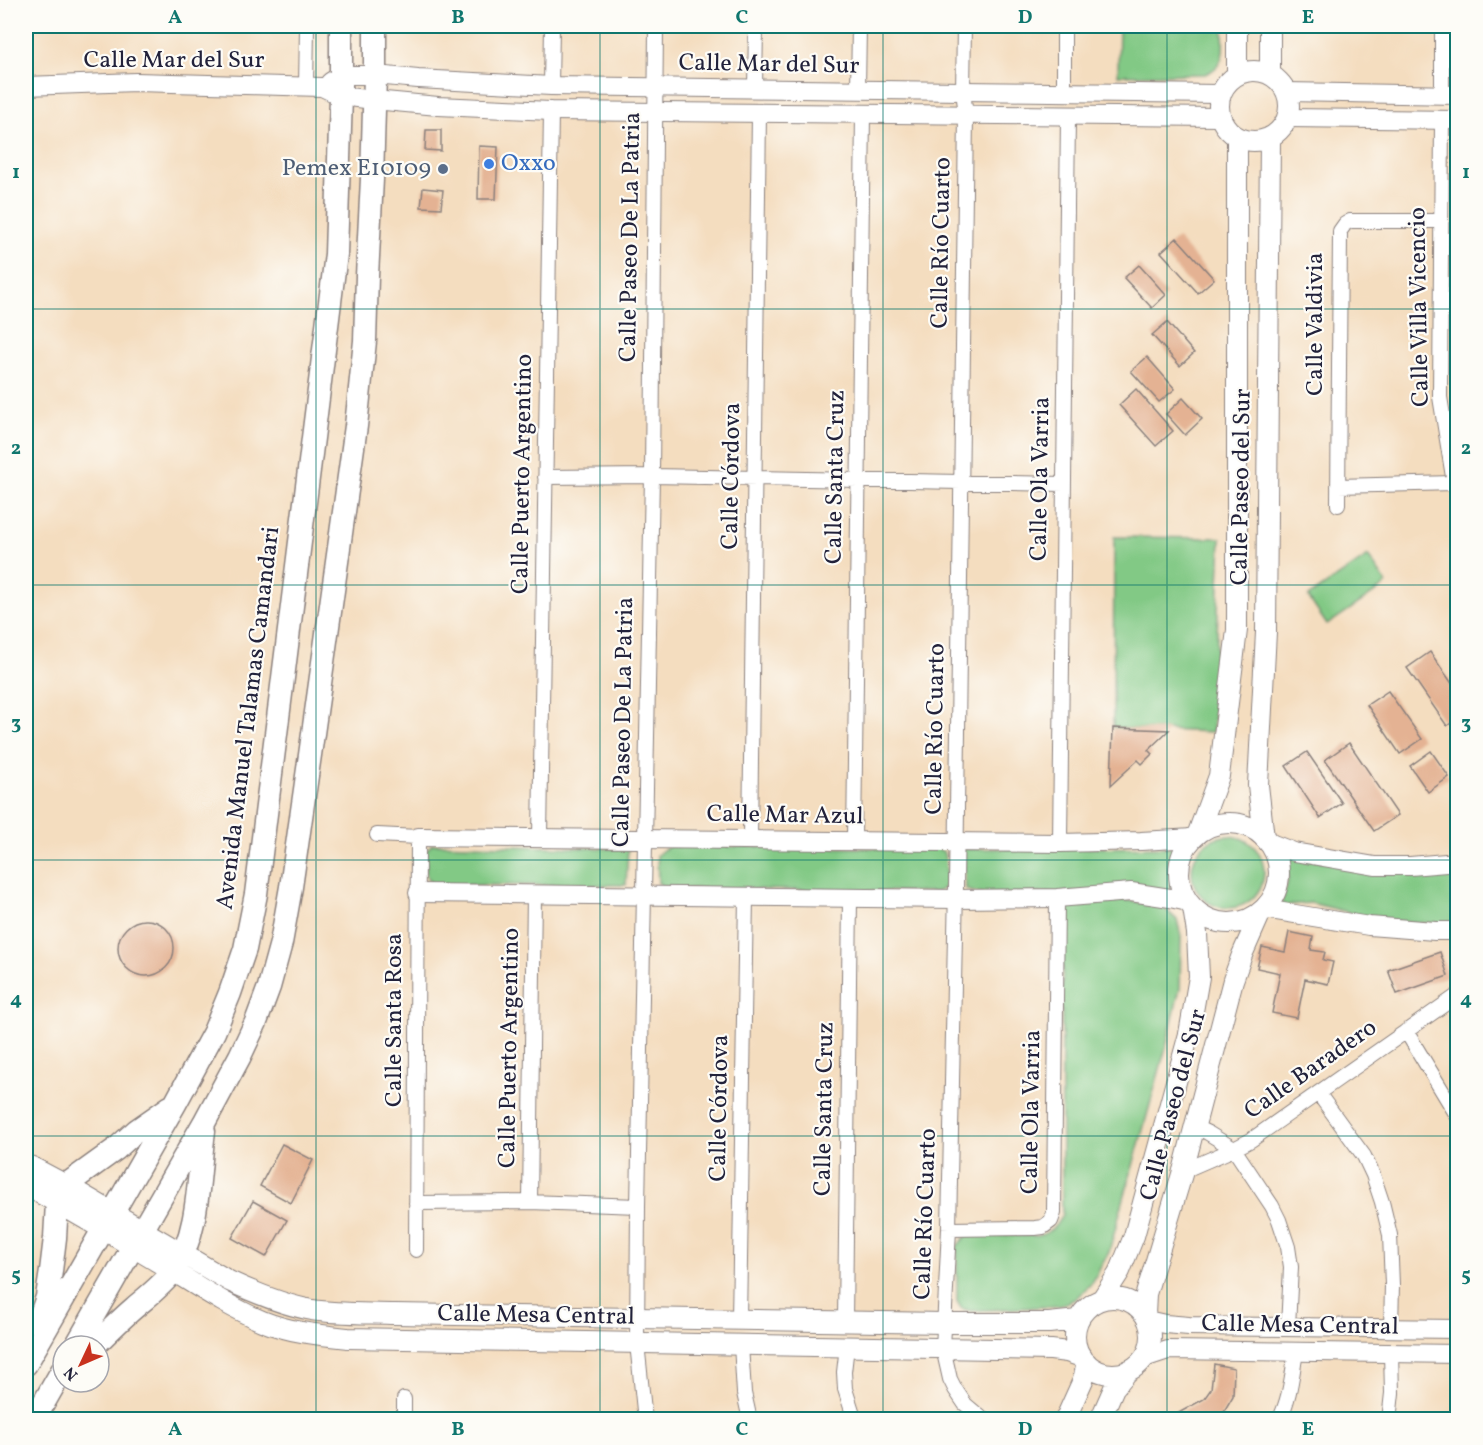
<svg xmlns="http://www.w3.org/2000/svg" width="1483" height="1445" font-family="Vollkorn,serif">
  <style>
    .green { fill: #82c985; stroke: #527660; stroke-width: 1.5 }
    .building { fill: #e4b293 }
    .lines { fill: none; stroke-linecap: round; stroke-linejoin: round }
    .minor-casing { stroke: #8b807d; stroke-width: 16 }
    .tertiary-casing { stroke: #8b807d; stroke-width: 20 }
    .secondary-casing { stroke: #8b807d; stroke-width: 22 }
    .primary-casing { stroke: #8b807d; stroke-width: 25 }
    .minor { stroke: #fff; stroke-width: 14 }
    .tertiary { stroke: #fff; stroke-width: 18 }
    .secondary { stroke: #fff; stroke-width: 20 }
    .primary { stroke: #fff; stroke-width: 22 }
    .grid { fill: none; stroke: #0f766e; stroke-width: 1.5; stroke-opacity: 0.55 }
    .shop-dot { fill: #3f7fe0; stroke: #fdfcf7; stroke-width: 2 }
    .service-dot { fill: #5c6f8a; stroke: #fdfcf7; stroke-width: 2 }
    .labels { text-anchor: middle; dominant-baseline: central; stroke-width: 4.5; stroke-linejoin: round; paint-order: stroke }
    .street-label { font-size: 24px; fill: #22223b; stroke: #fdfcf7 }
    .shop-label { font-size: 24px; fill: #366cbe; stroke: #fdfcf7; text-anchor: start }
    .service-label { font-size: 24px; fill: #4e5e75; stroke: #fdfcf7; text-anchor: end }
    .neatline { fill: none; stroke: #0f766e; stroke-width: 2 }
    .grid-label { font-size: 20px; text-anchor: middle; font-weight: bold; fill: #0f766e }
  </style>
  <rect width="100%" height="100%" fill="#fdfcf7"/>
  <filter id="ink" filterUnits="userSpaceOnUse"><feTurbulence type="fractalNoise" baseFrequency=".0167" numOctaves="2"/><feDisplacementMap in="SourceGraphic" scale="12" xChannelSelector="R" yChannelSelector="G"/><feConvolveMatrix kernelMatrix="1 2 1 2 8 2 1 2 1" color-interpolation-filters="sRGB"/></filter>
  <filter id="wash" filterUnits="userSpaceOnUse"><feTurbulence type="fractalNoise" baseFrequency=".008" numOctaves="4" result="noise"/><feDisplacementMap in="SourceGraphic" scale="24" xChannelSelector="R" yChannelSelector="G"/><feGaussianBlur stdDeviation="1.35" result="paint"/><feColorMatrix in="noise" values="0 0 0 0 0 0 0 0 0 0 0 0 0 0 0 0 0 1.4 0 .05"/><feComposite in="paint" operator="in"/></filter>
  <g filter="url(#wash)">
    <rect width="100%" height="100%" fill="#f4ddbf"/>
    <path class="green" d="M1119,26h104c0,20 5,40 -18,48l-87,1z
      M1114,537l107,1 -8,194 -100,-4z
      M1368,556l19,28 -60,41 -19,-28z
      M1192 872a36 36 0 1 1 72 0a36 36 0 1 1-72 0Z
      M432,844l196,5 -2,36h-194l-6,-10v-24z
      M670,846l267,3 6,2c3,7 5,28 2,35 -2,4 -4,4 -8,6l-271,-4 -8,-5 -1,-28 6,-5z
      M1182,847l-9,13 -1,32 -191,2 -15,-4 -3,-41z
      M1286,856l171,14v54l-73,-3 -73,-18 -31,3c8,-19 10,-29 6,-50z
      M1114,898l49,9 14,13 4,16 -1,52 -14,59 -57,205 -17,31 -17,16 -16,7 -88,5 -10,-3 -4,-7v-55l11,-12 70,2c13,-4 19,-10 24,-22v-214l2,-91 19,-8z"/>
    <g id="blocks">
      <path class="building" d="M426,130h15v21l-16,-1z
        M479,146l19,1 -2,52h-18z
        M423,188l20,2 -2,18 -20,-1z
        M1177,238l37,41 -16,14 -37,-41z
        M1139,265l27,30 -14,13 -28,-30z
        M1167,322l27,31 -14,13 -28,-31z
        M1147,357l28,32 -16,13 -28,-31z
        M1136,389l37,42 -17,15 -37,-41z
        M1183,398l19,21 -17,16 -19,-21z
        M1430,652l28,40v26l-11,8 -40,-58z
        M1388,691l34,48 -22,15 -33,-49z
        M1113,728l56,2 -21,20 4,4 -10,10 -4,-4 -27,25z
        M1349,743l49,72 -24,16 -49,-71z
        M1431,751l18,26 -21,15 -18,-26z
        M1307,752l35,51 -22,15 -34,-52z
        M118 948a28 28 0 1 1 56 0a28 28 0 1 1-56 0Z
        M1289,932l24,5 -2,13 14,2 -2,8 10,2 -5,22 -23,-5 -8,39 -25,-5 8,-40 -23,-5 5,-21 23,5z
        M1440,952l8,24 -51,18 -9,-24z
        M282,1144l31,16 -22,43 -31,-17z
        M253,1201l34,19 -21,37 -34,-19z
        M1214,1364l20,4 -1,28 -13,22 -3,2h-51l38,-21 7,-10z"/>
    </g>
  </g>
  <g filter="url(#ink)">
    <use href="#blocks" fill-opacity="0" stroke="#8b807d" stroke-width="1.5"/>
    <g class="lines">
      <defs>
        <path id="minor" d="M964,26l-1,65 3,24 -10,771 -7,343 -6,119 7,31 5,10 10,15 19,16
          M551,86l1,-60
          M306,87l1,-61
          M755,88l1,-62
          M858,90l1,-64
          M1064,92v-66
          M1442,95v-69
          M1442,119l-2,278 14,86 4,10
          M545,477l107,-1 412,8
          M1338,486l116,-3
          M1338,505l2,-274 5,-7 5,-3h91
          M377,835l41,2 -2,413
          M540,838l11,-727
          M750,840l9,-727
          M854,841l9,-727
          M1060,843l8,-727
          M1406,1031l52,86
          M1318,1093l46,63 9,19 9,27 8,33 2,50 -1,43
          M1195,1127l13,6 26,16 38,57 7,14 9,27 3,20 -3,60
          M1183,1171l51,-22 17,-9 207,-145
          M530,1202l4,-308
          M416,1203l114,-1 108,4
          M949,1229l86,-1 8,-1 8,-6 3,-8 3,-315
          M739,1320l7,-423
          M845,1321l5,-423
          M741,1345l3,48 6,27
          M847,1346l-3,26 1,17 10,31
          M404,1399v21
          M645,1420l-8,-77 1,-137 14,-730 4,-450
          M1279,1420c11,-21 13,-45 17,-68
          M1389,1420l3,-27 -1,-40"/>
        <path id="tertiary" d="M330,82l11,-7h34l43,4 133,7 669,8
          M26,86l110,-4 186,5 19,9 33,4 64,6 113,5 669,6
          M1286,92l172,3
          M1287,118l171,2
          M418,837l642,6 81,-2 52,-3
          M1268,842l26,10 81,14h35l48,-4
          M418,893l538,6 101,-1 74,-6 39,6 18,4
          M1264,909l105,17 66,5h23
          M1147,1320l18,4 24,2 269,3
          M1144,1358l24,-8 290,4"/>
        <path id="secondary" d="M1237,26v49
          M1270,26v48
          M1219 106a35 35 0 1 1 70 0a35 35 0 1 1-70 0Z
          M1179 873a50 50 0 1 1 100 0a50 50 0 1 1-100 0Z
          M1198,833l21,-57 18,-146v-493
          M1264,838l-6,-53 8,-153 4,-495
          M26,1165l6,2 34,18 163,96c26,12 54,24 83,29 27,4 56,3 83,4l550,9h104l29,-3
          M26,1186c50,26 98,56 147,85 29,18 58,37 89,50 27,11 57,14 86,17l703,12 16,2 15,5
          M1075 1336a38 38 0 1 1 76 0a38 38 0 1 1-76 0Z
          M1102,1299l18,-28 14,-35 55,-202 10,-57 -2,-44 -4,-25
          M1145,1315l1,-21 37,-123 50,-191 9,-25 19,-43
          M1065,1420l18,-40 4,-17
          M1100,1420l14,-32 15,-18"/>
        <path id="primary" d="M38,1323l9,-26 4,-26 4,-33 2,-35 9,-18 50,-36 21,-19 33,-23
          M76,1346l129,-225 35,-65 16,-34 13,-35 12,-44 10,-56 19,-132 46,-329 9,-85 2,-65 5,-97 3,-104v-49
          M94,1346c13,-13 26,-26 40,-38 14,-12 30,-24 40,-38 26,-38 24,-95 30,-139
          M26,1364l149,-260 39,-72 16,-39 15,-44 11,-55 80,-640 5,-158v-70
          M34,1420l29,-51"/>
      </defs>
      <use href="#minor" class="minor-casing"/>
      <use href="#tertiary" class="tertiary-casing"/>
      <use href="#secondary" class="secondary-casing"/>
      <use href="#primary" class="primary-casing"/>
      <use href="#minor" class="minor"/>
      <use href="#tertiary" class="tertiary"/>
      <use href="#secondary" class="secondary"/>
      <use href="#primary" class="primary"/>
    </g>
  </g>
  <path class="grid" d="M316,26v1394M600,26v1394M883,26v1394M1167,26v1394M26,309h1432M26,585h1432M26,860h1432M26,1136h1432"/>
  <circle class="shop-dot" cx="489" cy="164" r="6"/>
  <circle class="service-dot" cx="443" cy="169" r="6"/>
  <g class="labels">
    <g class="street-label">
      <text x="174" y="61">Calle Mar del Sur</text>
      <text transform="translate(769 65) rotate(1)">Calle Mar del Sur</text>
      <text transform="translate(631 237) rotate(-89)">Calle Paseo De La Patria</text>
      <text transform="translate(942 243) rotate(-89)">Calle Río Cuarto</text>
      <text transform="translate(1420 307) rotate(-91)">Calle Villa Vicencio</text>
      <text transform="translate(1316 324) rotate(-90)">Calle Valdivia</text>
      <text transform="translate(523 474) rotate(-89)">Calle Puerto Argentino</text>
      <text transform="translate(732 476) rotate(-89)">Calle Córdova</text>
      <text transform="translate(836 477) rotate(-89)">Calle Santa Cruz</text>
      <text transform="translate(1041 479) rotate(-89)">Calle Ola Varria</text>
      <text transform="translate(1242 487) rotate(-89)">Calle Paseo del Sur</text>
      <text transform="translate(249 718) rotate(-83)">Avenida Manuel Talamas Camandari</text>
      <text transform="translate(624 722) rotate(-89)">Calle Paseo De La Patria</text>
      <text transform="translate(936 729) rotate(-89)">Calle Río Cuarto</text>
      <text transform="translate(785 816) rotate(1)">Calle Mar Azul</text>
      <text transform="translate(395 1020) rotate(-90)">Calle Santa Rosa</text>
      <text transform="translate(510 1048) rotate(-89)">Calle Puerto Argentino</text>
      <text transform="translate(1311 1070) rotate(-35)">Calle Baradero</text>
      <text transform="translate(1174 1105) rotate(-75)">Calle Paseo del Sur</text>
      <text transform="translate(720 1108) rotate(-89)">Calle Córdova</text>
      <text transform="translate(825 1109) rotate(-89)">Calle Santa Cruz</text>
      <text transform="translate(1032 1112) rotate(-89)">Calle Ola Varria</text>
      <text transform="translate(926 1214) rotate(-88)">Calle Río Cuarto</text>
      <text transform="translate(536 1316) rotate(1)">Calle Mesa Central</text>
      <text transform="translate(1300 1326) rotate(1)">Calle Mesa Central</text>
    </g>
    <g class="shop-label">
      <text x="501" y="164">Oxxo</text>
    </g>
    <g class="service-label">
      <text x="431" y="169">Pemex E10109</text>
    </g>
  </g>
  <rect width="1483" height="1445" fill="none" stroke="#fdfcf7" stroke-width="66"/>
  <g transform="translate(81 1364) rotate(226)"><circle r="28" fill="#fdfcf7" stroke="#a5a5ac" stroke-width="1.5"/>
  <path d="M0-4.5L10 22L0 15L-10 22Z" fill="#c8321e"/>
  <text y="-9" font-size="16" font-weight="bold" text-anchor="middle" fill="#22223b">N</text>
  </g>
  <rect x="33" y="33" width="1417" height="1379" class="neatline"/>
  <g class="grid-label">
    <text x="175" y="23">A</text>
    <text x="458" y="23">B</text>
    <text x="742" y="23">C</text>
    <text x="1025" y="23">D</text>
    <text x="1308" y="23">E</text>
    <text x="16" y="178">1</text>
    <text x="1466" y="178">1</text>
    <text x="16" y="454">2</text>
    <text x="1466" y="454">2</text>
    <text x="16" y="729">3</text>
    <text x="1466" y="729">3</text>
    <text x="16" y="1005">4</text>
    <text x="1466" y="1005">4</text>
    <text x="16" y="1281">5</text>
    <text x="1466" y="1281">5</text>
    <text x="175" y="1435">A</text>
    <text x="458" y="1435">B</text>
    <text x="742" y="1435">C</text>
    <text x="1025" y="1435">D</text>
    <text x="1308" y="1435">E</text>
  </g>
</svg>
